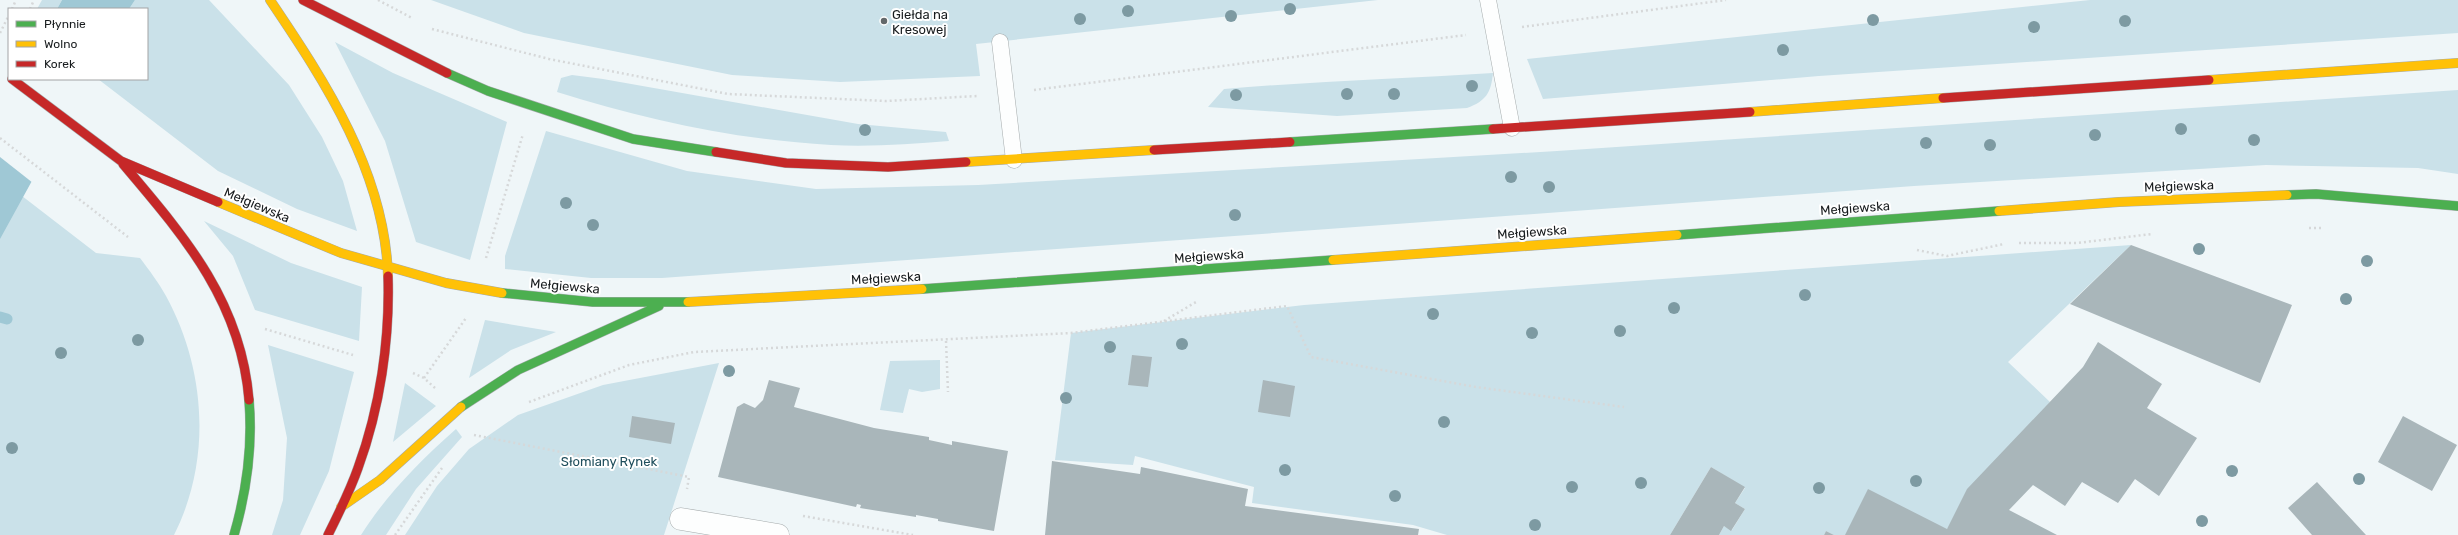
<svg xmlns="http://www.w3.org/2000/svg" width="2458" height="535" font-family="Rubik,sans-serif">
  <style>
    .green { fill: #cae1e9 }
    .water { fill: #9fc8d5 }
    .pier { fill: #eff6f8 }
    .lines { fill: none; stroke-linecap: round; stroke-linejoin: round }
    .stream { stroke: #9fc8d5; stroke-width: 11 }
    .building { fill: #a9b6ba }
    .lane-casing { stroke: #a5abac; stroke-width: 17 }
    .street-casing { stroke: #a5abac; stroke-width: 23 }
    .fast-casing { stroke: #a5abac; stroke-width: 10 }
    .slow-casing { stroke: #a5abac; stroke-width: 10 }
    .jam-casing { stroke: #a5abac; stroke-width: 10 }
    .path { stroke: #d6d8d9; stroke-width: 2.5; stroke-dasharray: 2 3; stroke-linecap: butt }
    .lane { stroke: #fdfefe; stroke-width: 16 }
    .street { stroke: #fdfefe; stroke-width: 22 }
    .fast { stroke: #4caf50; stroke-width: 9 }
    .slow { stroke: #ffc107; stroke-width: 9 }
    .jam { stroke: #c62828; stroke-width: 9 }
    .tree { fill: #7d9aa2 }
    .poi-dot { fill: #63686a; stroke: #fff; stroke-width: 1.5 }
    .labels { text-anchor: middle; dominant-baseline: central; stroke-width: 4; stroke-linejoin: round; paint-order: stroke }
    .poi-label { font-size: 13px; fill: #181c1e; stroke: #fff; text-anchor: start }
    .street-label { font-size: 13px; fill: #181c1e; stroke: #fff }
    .park-label { font-size: 13px; fill: #1f4e5c; stroke: #fff }
  </style>
  <rect width="100%" height="100%" fill="#eff6f8"/>
  <path class="green" d="M42,0h20l-5,9h-20z
    M135,0h74l80,85 33,52 21,44 14,50 -60,-22 -79,-38 -120,-92h49v-70h-18z
    M431,0h947l-402,44 4,32 -140,6 -108,-7 -208,-42z
    M2090,0h368v33l-639,43 -276,23 -16,-40z
    M335,42l58,31 114,49 -37,138 -54,-18 -31,-101z
    M1493,73c-2,20 -7,28 -26,35l-130,8 -129,-9 16,-18c90,-8 180,-10 269,-16z
    M572,75l31,4 255,45 88,8 3,9c-39,3 -78,6 -118,4 -93,-5 -185,-25 -274,-53l4,-14z
    M2458,90v84l-40,-6 -152,-3 -352,21 -1252,92h-71l-86,-9v-13l41,-125 141,40 129,18 162,-4 579,-34z
    M0,179l96,74 44,5c9,12 19,25 26,38 40,73 46,164 8,239h-174z
    M204,221l87,42 71,24 -3,54 -104,-31 -22,-54z
    M2131,245l-123,117 42,40 -103,127 -102,6h-11l-8,-4 -2,4h-105l5,-9 8,4 13,-21 -10,-6 10,-15 -34,-21 -41,68h-223l-34,-10 -161,-22 2,-16 -119,-31 -2,9 -78,-5 16,-127 233,-28z
    M485,320l71,12 -45,18 -42,28z
    M268,345l86,27 -25,99 -29,64h-28l11,-35 4,-62z
    M940,360v29l-18,3 -13,-3 -6,24 -23,-3 10,-49z
    M719,363l-55,172h-259l32,-49 32,-37 49,-34 85,-30z
    M405,383l31,23 -43,36z
    M456,429l6,8 -46,52 -30,46h-25c26,-41 59,-74 95,-106z"/>
  <path class="water" d="M62,0h73l-6,9h-72z
    M18,79h70l-88,160v-129z"/>
  <path class="pier" d="M16,79h70l3,2 -56,102 -33,-26v-51z"/>
  <g class="lines">
    <path class="stream" d="M0,317l7,2"/>
  </g>
  <path class="building" d="M2131,245l161,60 -32,78 -190,-79z
    M2098,342l64,42 -15,24 50,30 -38,58 -24,-17 -17,24 -36,-21 -17,24 -32,-21 -24,25 48,25h-212l23,-46 79,40 20,-40 116,-122z
    M1132,355l20,2 -4,30 -20,-2z
    M769,380l31,8 -6,19 80,21 55,9v3l23,5v-4l56,10 -14,80 -56,-10v-2l-22,-4v2l-56,-9 1,-3 -4,-1 -1,3 -138,-30 19,-70 7,-4 11,5 8,-8z
    M1263,380l32,6 -5,31 -32,-5z
    M632,416l43,7 -4,21 -42,-7z
    M2403,416l54,29 -25,46 -54,-29z
    M1052,461l88,13 1,-7 107,22 -3,17 174,23 -1,6h-373z
    M1711,467l34,20 -10,16 10,6 -14,22 -7,-5 -5,9h-49z
    M2317,482l49,53h-54l-24,-27z
    M1826,531l8,4h-10z"/>
  <g class="lines">
    <defs>
      <path id="lane" d="M1488,0l24,128
        M1000,42l14,118"/>
      <path id="street" d="M681,519l97,16"/>
      <path id="fast" d="M447,73l41,18 145,48 83,13
        M1290,142l203,-13
        M2287,195l29,-1 142,12
        M1677,235l322,-24
        M922,289l411,-29
        M502,293l91,9h95
        M461,407l57,-37 141,-64
        M234,535c13,-45 19,-88 15,-135"/>
      <path id="slow" d="M270,0c56,83 115,173 118,276
        M2209,80l249,-17
        M1750,112l193,-14
        M966,162l188,-12
        M218,202l123,51 105,30 56,10
        M1999,211l120,-9 168,-7
        M1333,260l344,-25
        M688,302l234,-13
        M341,507l39,-27 81,-73"/>
      <path id="jam" d="M303,0l144,73
        M12,79l109,82 97,41
        M1943,98l266,-18
        M1493,129l257,-17
        M1154,150l136,-8
        M716,152l70,11 102,4 78,-5
        M123,164c61,72 118,137 126,236
        M328,535c11,-22 22,-44 30,-67 22,-60 32,-128 30,-192"/>
    </defs>
    <use href="#lane" class="lane-casing"/>
    <use href="#street" class="street-casing"/>
    <use href="#fast" class="fast-casing"/>
    <use href="#slow" class="slow-casing"/>
    <use href="#jam" class="jam-casing"/>
    <path class="path" d="M378,0l34,18
      M12,9l4,-9
      M30,9l4,-9
      M1522,27l204,-27
      M432,29l117,30 179,35 158,7 91,-5
      M0,33l9,-18
      M1034,90l432,-55
      M0,138l128,99
      M2309,228h13
      M2019,243h58l75,-9
      M1917,250l30,6 57,-12
      M486,258l37,-124
      M1164,321l32,-19
      M265,329l88,26
      M946,341l2,51
      M413,373l11,5 11,10
      M424,378l42,-60
      M529,402l100,-37 65,-13 377,-19 216,-27 24,51 165,30 148,20
      M474,435l215,42 -2,12
      M803,516l110,19
      M395,535l47,-67"/>
    <use href="#lane" class="lane"/>
    <use href="#street" class="street"/>
    <use href="#fast" class="fast"/>
    <use href="#slow" class="slow"/>
    <use href="#jam" class="jam"/>
  </g>
  <g class="tree">
    <circle cx="1290" cy="9" r="6"/>
    <circle cx="1128" cy="11" r="6"/>
    <circle cx="1231" cy="16" r="6"/>
    <circle cx="1080" cy="19" r="6"/>
    <circle cx="1873" cy="20" r="6"/>
    <circle cx="2125" cy="21" r="6"/>
    <circle cx="2034" cy="27" r="6"/>
    <circle cx="1783" cy="50" r="6"/>
    <circle cx="1472" cy="86" r="6"/>
    <circle cx="1347" cy="94" r="6"/>
    <circle cx="1394" cy="94" r="6"/>
    <circle cx="1236" cy="95" r="6"/>
    <circle cx="2181" cy="129" r="6"/>
    <circle cx="865" cy="130" r="6"/>
    <circle cx="2095" cy="135" r="6"/>
    <circle cx="2254" cy="140" r="6"/>
    <circle cx="1926" cy="143" r="6"/>
    <circle cx="1990" cy="145" r="6"/>
    <circle cx="1511" cy="177" r="6"/>
    <circle cx="1549" cy="187" r="6"/>
    <circle cx="566" cy="203" r="6"/>
    <circle cx="1235" cy="215" r="6"/>
    <circle cx="593" cy="225" r="6"/>
    <circle cx="2199" cy="249" r="6"/>
    <circle cx="2367" cy="261" r="6"/>
    <circle cx="1805" cy="295" r="6"/>
    <circle cx="2346" cy="299" r="6"/>
    <circle cx="1674" cy="308" r="6"/>
    <circle cx="1433" cy="314" r="6"/>
    <circle cx="1620" cy="331" r="6"/>
    <circle cx="1532" cy="333" r="6"/>
    <circle cx="138" cy="340" r="6"/>
    <circle cx="1182" cy="344" r="6"/>
    <circle cx="1110" cy="347" r="6"/>
    <circle cx="61" cy="353" r="6"/>
    <circle cx="729" cy="371" r="6"/>
    <circle cx="1066" cy="398" r="6"/>
    <circle cx="1444" cy="422" r="6"/>
    <circle cx="12" cy="448" r="6"/>
    <circle cx="1285" cy="470" r="6"/>
    <circle cx="2232" cy="471" r="6"/>
    <circle cx="2359" cy="479" r="6"/>
    <circle cx="1916" cy="481" r="6"/>
    <circle cx="1641" cy="483" r="6"/>
    <circle cx="1572" cy="487" r="6"/>
    <circle cx="1819" cy="488" r="6"/>
    <circle cx="1395" cy="496" r="6"/>
    <circle cx="2202" cy="521" r="6"/>
    <circle cx="1535" cy="525" r="6"/>
  </g>
  <circle class="poi-dot" cx="884" cy="21" r="4"/>
  <g class="labels">
    <g class="poi-label">
      <text x="892" y="14">Giełda na<tspan x="892" dy="15">Kresowej</tspan></text>
    </g>
    <g class="street-label">
      <text transform="translate(2179 186) rotate(-2)">Mełgiewska</text>
      <text transform="translate(257 205) rotate(23)">Mełgiewska</text>
      <text transform="translate(1855 208) rotate(-4)">Mełgiewska</text>
      <text transform="translate(1532 232) rotate(-4)">Mełgiewska</text>
      <text transform="translate(1209 256) rotate(-4)">Mełgiewska</text>
      <text transform="translate(886 278) rotate(-3)">Mełgiewska</text>
      <text transform="translate(565 286) rotate(5)">Mełgiewska</text>
    </g>
    <g class="park-label">
      <text x="609" y="461">Słomiany Rynek</text>
    </g>
  </g>
  <rect x="8" y="8" width="140" height="72" fill="#ffffff" stroke="#a3a4a5"/>
  <rect x="16" y="21" width="20" height="6" fill="#4caf50" stroke="#a3a4a5"/>
  <text x="44" y="28" font-size="12" fill="#181c1e">Płynnie</text>
  <rect x="16" y="41" width="20" height="6" fill="#ffc107" stroke="#a3a4a5"/>
  <text x="44" y="48" font-size="12" fill="#181c1e">Wolno</text>
  <rect x="16" y="61" width="20" height="6" fill="#c62828" stroke="#a3a4a5"/>
  <text x="44" y="68" font-size="12" fill="#181c1e">Korek</text>
</svg>
